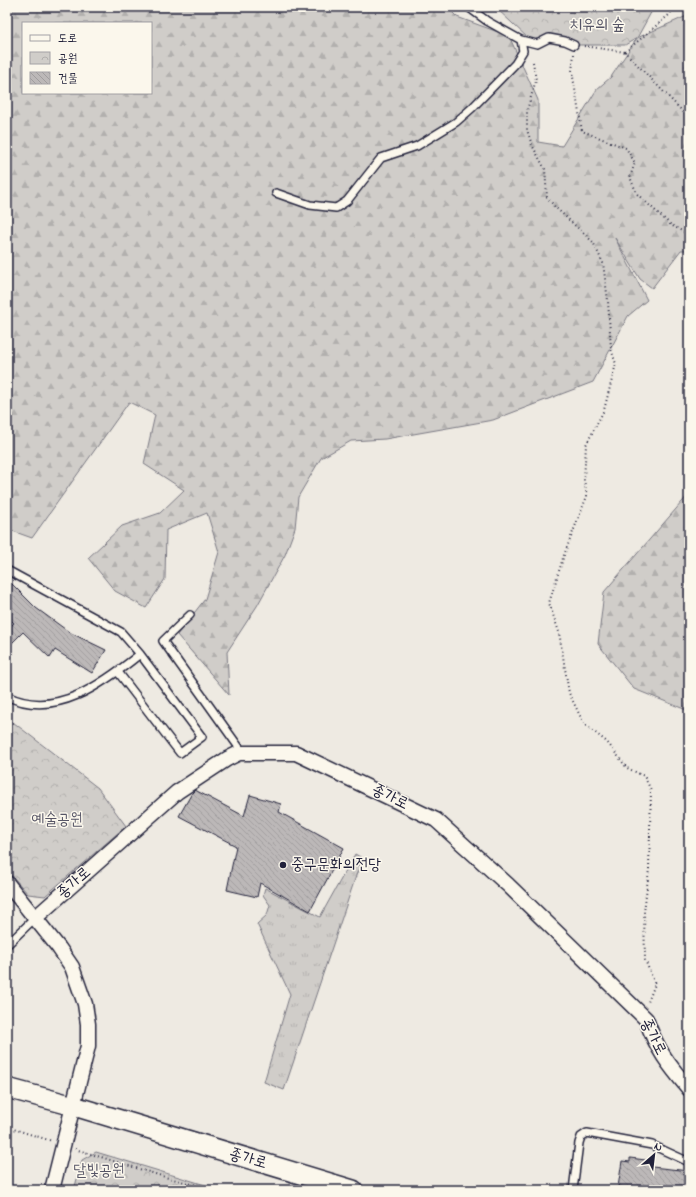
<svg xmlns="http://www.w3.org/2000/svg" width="696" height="1197" font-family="'Indie Flower','Poor Story',sans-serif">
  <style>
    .grass { fill: url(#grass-tufts); stroke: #797882 }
    .forest { fill: url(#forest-firs); stroke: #797882; fill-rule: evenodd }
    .park { fill: url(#park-crowns); stroke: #797882 }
    .building { fill: url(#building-back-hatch); stroke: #22223b }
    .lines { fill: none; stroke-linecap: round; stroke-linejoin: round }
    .service-casing { stroke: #22223b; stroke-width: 10 }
    .minor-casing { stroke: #22223b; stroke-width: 17 }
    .secondary-casing { stroke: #22223b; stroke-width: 22 }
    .path { stroke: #22223b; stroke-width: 2; stroke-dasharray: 1 3; stroke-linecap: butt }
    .service { stroke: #fbf7ec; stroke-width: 7 }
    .minor { stroke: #fbf7ec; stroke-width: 14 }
    .secondary { stroke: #fbf7ec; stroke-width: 19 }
    .poi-dot { fill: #22223b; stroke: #fbf7ec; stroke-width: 1.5 }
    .labels { text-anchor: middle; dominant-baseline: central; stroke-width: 3; stroke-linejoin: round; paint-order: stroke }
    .park-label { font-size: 16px; fill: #565566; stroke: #fbf7ec }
    .street-label { font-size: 16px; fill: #22223b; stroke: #fbf7ec }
    .poi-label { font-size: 16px; fill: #22223b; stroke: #fbf7ec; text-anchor: start }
  </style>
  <defs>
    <pattern id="grass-tufts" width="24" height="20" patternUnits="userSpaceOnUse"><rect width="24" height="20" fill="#d0cdc9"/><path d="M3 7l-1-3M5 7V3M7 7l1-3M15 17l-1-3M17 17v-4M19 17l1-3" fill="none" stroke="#b2b0ae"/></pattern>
    <pattern id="forest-firs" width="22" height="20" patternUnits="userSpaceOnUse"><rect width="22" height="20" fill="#d0cdc9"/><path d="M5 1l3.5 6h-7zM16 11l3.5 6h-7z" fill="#b2b0ae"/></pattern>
    <pattern id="park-crowns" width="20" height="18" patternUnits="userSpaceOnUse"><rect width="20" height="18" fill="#d0cdc9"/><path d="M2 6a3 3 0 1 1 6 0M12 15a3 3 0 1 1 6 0" fill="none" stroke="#b2b0ae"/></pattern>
    <pattern id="building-back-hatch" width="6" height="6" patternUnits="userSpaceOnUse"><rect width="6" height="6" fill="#bcb8b8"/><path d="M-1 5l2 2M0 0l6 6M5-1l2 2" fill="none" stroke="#a19e9f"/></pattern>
  </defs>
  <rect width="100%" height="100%" fill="#eeeae2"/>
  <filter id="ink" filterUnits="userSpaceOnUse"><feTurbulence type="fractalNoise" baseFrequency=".025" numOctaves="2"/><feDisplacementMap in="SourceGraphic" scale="8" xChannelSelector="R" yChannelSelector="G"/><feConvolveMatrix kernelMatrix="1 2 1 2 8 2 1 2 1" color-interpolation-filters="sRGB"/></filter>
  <g filter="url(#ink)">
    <path class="grass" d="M355,854l7,4 -78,232 -20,-8 26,-88 -33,-70 10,-9 3,-10 -7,-10 2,-7 55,29z"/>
    <path class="forest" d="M7,7h440l10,10 52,19 29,64v42l24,4 35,-57 14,-12 26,-39 52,-23v235h-8l-29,38 -12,-9 -25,-41 32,62 -19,16 -35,66 -100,38 -108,19 -34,2 -30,17 -23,39 -3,31 -10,27 -28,51 -30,46 2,43 -52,-60 28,-36 14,-47 -12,-39 -41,17 -1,49 -19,29 -31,-17 -27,-33 34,-32 38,-13 24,-23 -40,-26 11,-49 -26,-13 -97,136 -25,-9zM23,23h128v70h-128z
      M689,494v217l-55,-22 -36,-45 6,-52z"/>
    <path class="park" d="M495,7h159l-17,31 -12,7h-46l-49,-5z
      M9,719l89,69 28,38 -81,70 -17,-2 -21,-24v-150z
      M96,1152l126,38h-148l8,-30z"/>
    <path class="building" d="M12,584l24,24 33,24 37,18 -14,23 -37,-23 -5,8 -27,-26 -16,16v-18l7,-7 -7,-7v-27z
      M195,790l49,26 6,-21 31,9 -2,8 65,36 -34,63 -50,-28 -3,14 -30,-7 9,-44 -57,-30 13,-23z
      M630,1158l23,3 -1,6 37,4v19h-51l-20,-3 4,-26 8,1z"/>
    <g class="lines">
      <defs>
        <path id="service" d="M521,40l16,4 12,-6 16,3 9,4
          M276,193l34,12 26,3 11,-7 34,-43 36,-12 39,-24 16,-14 43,-44 8,-13 -2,-11 -34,-19 -19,-14
          M7,570l114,62 19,22c-36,29 -85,66 -133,42
          M190,615l-27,26 80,112
          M118,672l62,81 22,-16 -62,-83
          M7,945l28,-27
          M573,1190l6,-47 2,-6 6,-4 65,12 37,17"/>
        <path id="minor" d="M7,883l52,65 13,19 13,37 3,20v22l-36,144
          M35,918l142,-126 50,-33 12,-6h57l140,67 72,65 138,134c11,31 22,45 43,70"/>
        <path id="secondary" d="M7,1088l67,18 279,84"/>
      </defs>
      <use href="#service" class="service-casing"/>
      <use href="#minor" class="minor-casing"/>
      <use href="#secondary" class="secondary-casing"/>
      <path class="path" d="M584,46l41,6 64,66
        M625,52l44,-37 6,-8
        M574,54l-2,17 10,60 44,17 9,15 -5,14 7,17 34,31 18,10
        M533,62l3,18 -9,30v20l5,15 13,24 2,28 8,10 38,35 10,21 5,38 3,48 5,15 -12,46 -18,35 -2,35 3,16 -23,59 -15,48 10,29 10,61 15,31 23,18 20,26 17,8 7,14 -2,79 -5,43 1,48 10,24 -7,18
        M7,1127l45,14
        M75,1149l90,28 51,13"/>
      <use href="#service" class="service"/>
      <use href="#minor" class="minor"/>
      <use href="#secondary" class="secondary"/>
    </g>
  </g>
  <circle class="poi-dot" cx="283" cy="865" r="4"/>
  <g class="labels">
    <g class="park-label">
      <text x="597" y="25">치유의 숲</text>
      <text x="57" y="820">예술공원</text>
      <text x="99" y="1171">달빛공원</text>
    </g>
    <g class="street-label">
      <text transform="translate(390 797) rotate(26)">종가로</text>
      <text transform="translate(74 883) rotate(-41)">종가로</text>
      <text transform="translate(653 1037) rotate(63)">종가로</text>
      <text transform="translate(248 1159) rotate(16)">종가로</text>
    </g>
    <g class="poi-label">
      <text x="291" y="865">중구문화의전당</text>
    </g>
  </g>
  <rect width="696" height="1197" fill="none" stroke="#fbf7ec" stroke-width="24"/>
  <rect x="12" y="12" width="672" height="1173" fill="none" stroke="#22223b" stroke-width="1.5" filter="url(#ink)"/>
  <rect x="22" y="22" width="130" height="72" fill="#fbf7ec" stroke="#a4a2a5"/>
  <rect x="30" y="35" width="20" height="6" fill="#fbf7ec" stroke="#a4a2a5"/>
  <text x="58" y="42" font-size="12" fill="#22223b">도로</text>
  <rect x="30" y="52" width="20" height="12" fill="url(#park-crowns)" stroke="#a4a2a5"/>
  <text x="58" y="62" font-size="12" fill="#22223b">공원</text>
  <rect x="30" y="72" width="20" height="12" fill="url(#building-back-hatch)" stroke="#a4a2a5"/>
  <text x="58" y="82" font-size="12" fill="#22223b">건물</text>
  <g transform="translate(654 1155) rotate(28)" stroke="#fbf7ec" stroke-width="3" paint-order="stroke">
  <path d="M0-3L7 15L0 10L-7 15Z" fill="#22223b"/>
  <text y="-6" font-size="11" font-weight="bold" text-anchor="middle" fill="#22223b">N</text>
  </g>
</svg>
